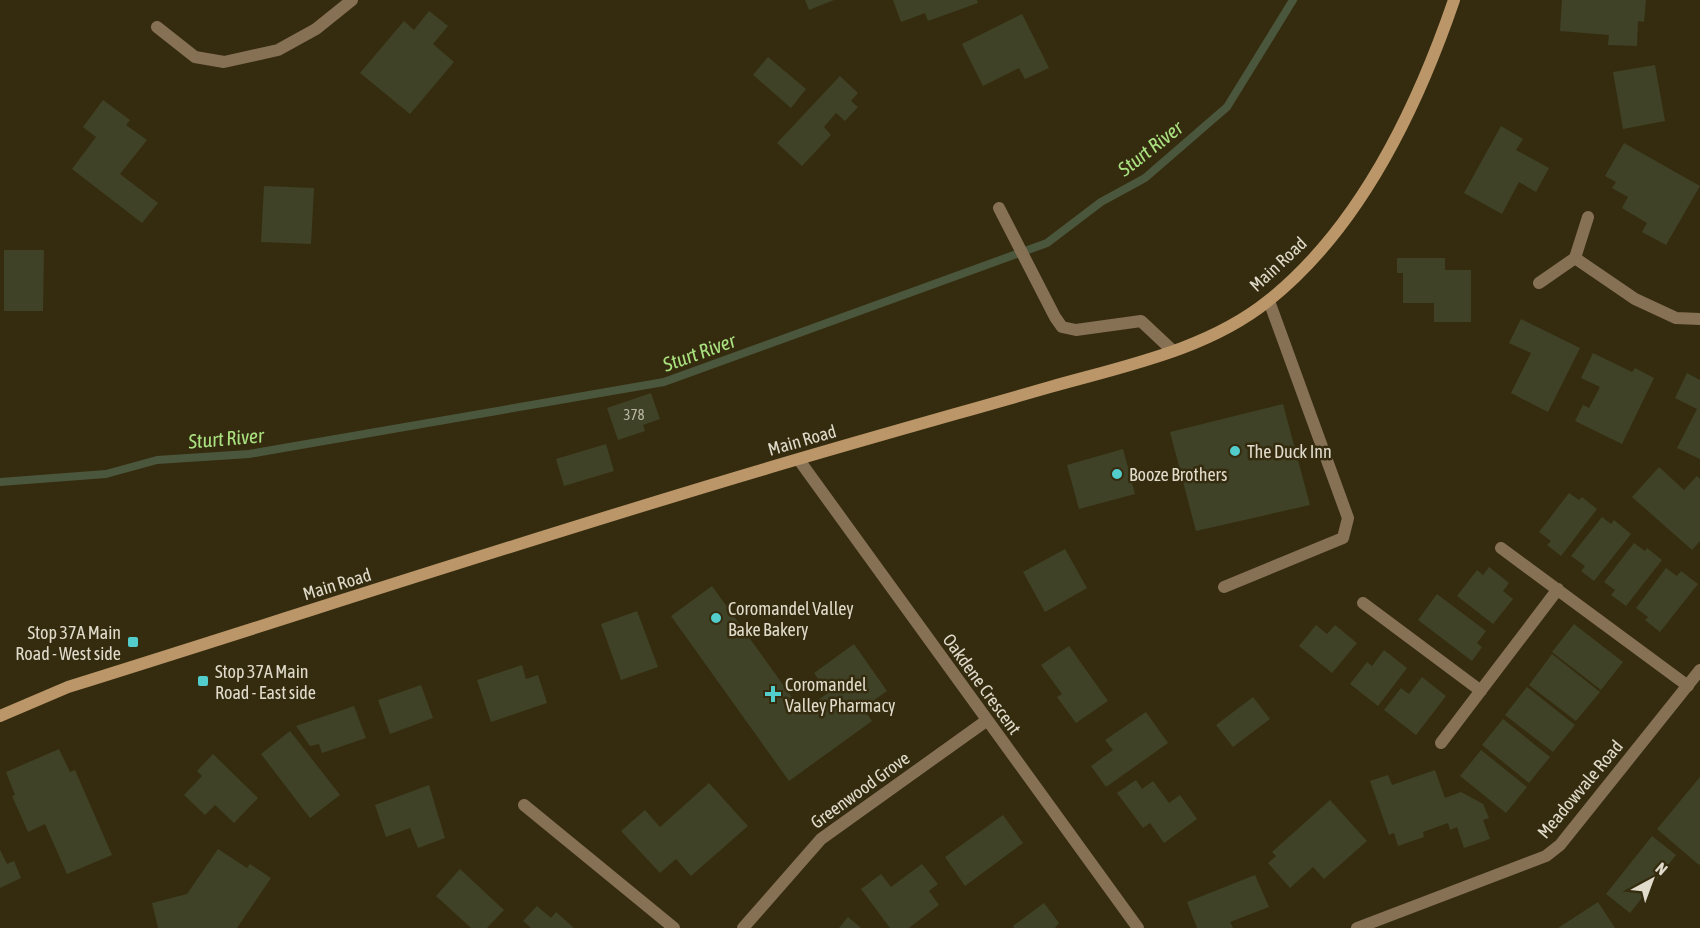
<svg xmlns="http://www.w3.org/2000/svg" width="1700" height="928" font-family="'Asap Condensed',sans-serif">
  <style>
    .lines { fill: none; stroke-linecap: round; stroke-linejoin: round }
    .stream { stroke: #4b573d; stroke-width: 8 }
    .building { fill: #3f4226 }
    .lane { stroke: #877155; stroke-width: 12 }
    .street { stroke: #877155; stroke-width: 12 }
    .secondary { stroke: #bb9669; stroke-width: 12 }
    .poi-dot { fill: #52cdcc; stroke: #352c10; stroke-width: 2 }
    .labels { text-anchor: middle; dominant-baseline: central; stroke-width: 5; stroke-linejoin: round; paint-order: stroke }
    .number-label { font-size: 15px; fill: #b8b5a1 }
    .street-label { font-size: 18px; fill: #e0dbca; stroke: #352c10 }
    .poi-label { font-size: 18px; fill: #e0dbca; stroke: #352c10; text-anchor: start }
    .water-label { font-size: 20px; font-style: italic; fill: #aae280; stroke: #352c10 }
  </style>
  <rect width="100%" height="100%" fill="#352c10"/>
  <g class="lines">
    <path class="stream" d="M0,482l106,-8 51,-14 92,-6 415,-72 383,-139 54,-41 44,-24 82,-71 66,-107"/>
  </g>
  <path class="building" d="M805,0h29l-25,10z
    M893,0h84l1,3 -50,18 -3,-8 -24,9z
    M1562,0h84l-2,22 -6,-1 -1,25 -29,-1 1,-10 -49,-4z
    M429,11l19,15 -15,18 21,18 -44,52 -50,-41 44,-52 10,9z
    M1022,14l27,54 -24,11 -6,-11 -36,18 -21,-42z
    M768,57l38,32 -15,19 -38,-33z
    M1655,65l10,56 -42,8 -10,-57z
    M840,76l18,17 -7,8 7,6 -13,14 -9,-8 -12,14 7,8 -29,31 -25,-23z
    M103,100l27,20 -4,5 21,15 -27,34 38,29 -16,20 -70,-54 24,-32 -13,-10z
    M1501,126l22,13 -7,11 33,18 -13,24 -17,-10 -17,32 -38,-21z
    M1624,143l76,43 -34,59 -24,-13 5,-9 -25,-15 6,-11 -16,-9 4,-6 -11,-6z
    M264,186l50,2 -3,56 -50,-2z
    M4,250h40l-1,61h-39z
    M1397,258h48v12h26v52h-37v-19h-31v-30h-6z
    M1521,319l59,29 -32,64 -37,-19 20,-40 -22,-10z
    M1593,353l39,19 3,-4 19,10 -32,66 -47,-23 8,-16 6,3 11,-21 -19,-9z
    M1687,373l13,7v79l-23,-11 20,-39 -22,-11z
    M651,393l9,26 -17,6 2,6 -27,9 -11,-32z
    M1283,404l27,101 -114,26 -26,-99z
    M606,444l8,27 -50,15 -8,-27z
    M1123,449l12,45 -56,15 -12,-44z
    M1659,467l25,23 13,-14 3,3v62l-8,9 -60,-53z
    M1569,493l10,7 3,-3 15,12 -36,47 -14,-11 4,-4 -12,-9z
    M1602,517l9,7 3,-4 17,14 -37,47 -13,-10 4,-5 -14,-10z
    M1634,543l11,8 2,-3 15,12 -36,46 -15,-11 4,-5 -11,-8z
    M1065,549l22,39 -42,24 -22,-40z
    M1489,567l20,16 -6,8 10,8 -20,25 -36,-28 20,-26 6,5z
    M1666,568l11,8 4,-5 17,13 -38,48 -15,-12 3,-3 -12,-9z
    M712,586l90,125 26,-18 -14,-20 40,-29 33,47 -24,17 9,13 -83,60 -118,-165z
    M1437,594l49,37 -9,12 5,4 -10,14 -54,-41z
    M637,611l21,56 -37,13 -20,-56z
    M1574,624l49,38 -22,28 -49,-38z
    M1316,625l11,9 8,-9 22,18 -25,30 -33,-27z
    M1069,646l39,55 -32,22 -19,-26 5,-3 -21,-29z
    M1384,650l23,18 -29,38 -28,-22 17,-22 5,4z
    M1552,654l48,38 -24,29 -47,-36z
    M522,665l4,14 12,-4 9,28 -56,19 -14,-42z
    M1422,677l24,19 -30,39 -32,-25 17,-22 8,6z
    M421,685l12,33 -43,16 -12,-34z
    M1527,687l48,38 -22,27 -48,-37z
    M1253,697l17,22 -37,28 -17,-22z
    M354,706l12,32 -44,15 -3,-9 -9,2 -14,-20z
    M1146,712l22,31 -62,44 -15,-21 22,-16 -8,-10z
    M1503,719l47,38 -21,26 -47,-38z
    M290,731l50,64 -30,23 -49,-64z
    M59,749l11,23 5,-2 37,85 -45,19 -22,-50 -17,8 -16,-36 3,-1 -9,-23z
    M1481,750l46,37 -21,26 -46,-37z
    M213,754l45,44 -24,25 -19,-18 -10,10 -21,-20 18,-19 -5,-5z
    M1435,770l10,28 16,-6 22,12 6,14 -6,2 7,19 -26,9 -7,-21 -7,3 -2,-7 -25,9 1,5 -26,9 -4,-13 -5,2 -19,-54 18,-6 4,10z
    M1700,777v87l-1,1 -42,-36z
    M1136,780l6,9 11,-8 16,22 11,-8 17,24 -33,24 -14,-20 -7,5 -26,-35z
    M709,783l39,43 -57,50 -15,-17 -16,14 -39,-42 24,-21 15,17z
    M429,785l16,53 -27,10 -8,-20 -24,9 -11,-32z
    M1330,800l37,41 -43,38 -11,-12 -23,21 -22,-25 8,-7 -4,-4z
    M1003,815l20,28 -58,43 -20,-29z
    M1652,836l24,19 -46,58 -24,-19z
    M218,849l29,19 3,-4 21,14 -34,50h-79l-6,-25 35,-9z
    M0,850l7,14 7,-3 7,17 -21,10z
    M922,864l16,20 -9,7 10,14 -30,23h-19l-29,-39 20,-15 10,13z
    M460,869l44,41 -17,18h-16l-35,-32z
    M1255,875l14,32 -39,15 3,6h-36l-10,-26z
    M1598,902l17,26h-57z
    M1044,903l15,20 -4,5h-41l-1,-2z
    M537,906l14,12 5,-6 18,16h-43l-8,-7z
    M848,917l13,11h-22z"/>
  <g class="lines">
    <path class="lane" d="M1501,548l187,138
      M1224,587l119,-49 5,-20 -79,-217
      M1363,603l118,88
      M1441,743l117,-154"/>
    <path class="street" d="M157,27l38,30 29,5 54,-12 38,-21 36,-29
      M999,208l56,109 7,10 14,3 65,-9 32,30
      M1575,258l60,41 41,19 24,1
      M1539,283l36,-25 13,-41
      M799,460l339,468
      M524,805l150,123
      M743,928l78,-89 165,-118
      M1357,928l189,-72 14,-11 140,-175"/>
    <path class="secondary" d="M0,716l68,-29c234,-73 466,-150 700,-219 94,-28 188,-54 282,-81 74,-21 157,-37 218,-86 92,-73 149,-193 186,-301"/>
  </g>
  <g class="poi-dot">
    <circle cx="1235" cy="451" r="6"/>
    <circle cx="1117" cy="474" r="6"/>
    <circle cx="716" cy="618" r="6"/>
    <rect x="127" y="636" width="12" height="12" rx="3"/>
    <rect x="197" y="675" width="12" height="12" rx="3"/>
    <path d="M770 685h6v6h6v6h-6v6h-6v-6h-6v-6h6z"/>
  </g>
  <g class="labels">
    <g class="number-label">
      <text x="634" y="414">378</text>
    </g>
    <g class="street-label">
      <text transform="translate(1278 264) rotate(-43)">Main Road</text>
      <text transform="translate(802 440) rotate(-16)">Main Road</text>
      <text transform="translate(337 584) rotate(-17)">Main Road</text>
      <text transform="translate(982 684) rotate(54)">Oakdene Crescent</text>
      <text transform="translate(1580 789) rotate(-50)">Meadowvale Road</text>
      <text transform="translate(860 790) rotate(-36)">Greenwood Grove</text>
    </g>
    <g class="poi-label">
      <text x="1247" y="451">The Duck Inn</text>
      <text x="1129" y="474">Booze Brothers</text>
      <text x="728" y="608">Coromandel Valley<tspan x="728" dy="21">Bake Bakery</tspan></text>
      <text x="121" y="632" text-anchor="end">Stop 37A Main<tspan x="121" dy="21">Road - West side</tspan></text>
      <text x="215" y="671">Stop 37A Main<tspan x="215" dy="21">Road - East side</tspan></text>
      <text x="785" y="684">Coromandel<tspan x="785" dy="21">Valley Pharmacy</tspan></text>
    </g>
    <g class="water-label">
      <text transform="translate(1150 148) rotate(-38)">Sturt River</text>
      <text transform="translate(699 352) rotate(-20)">Sturt River</text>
      <text transform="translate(226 438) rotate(-5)">Sturt River</text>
    </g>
  </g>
  <g transform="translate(1652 880) rotate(41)" stroke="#352c10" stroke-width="4.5" paint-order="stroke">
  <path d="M0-4.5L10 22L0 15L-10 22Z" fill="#e0dbca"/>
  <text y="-9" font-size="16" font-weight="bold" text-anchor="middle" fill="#e0dbca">N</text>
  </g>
</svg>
